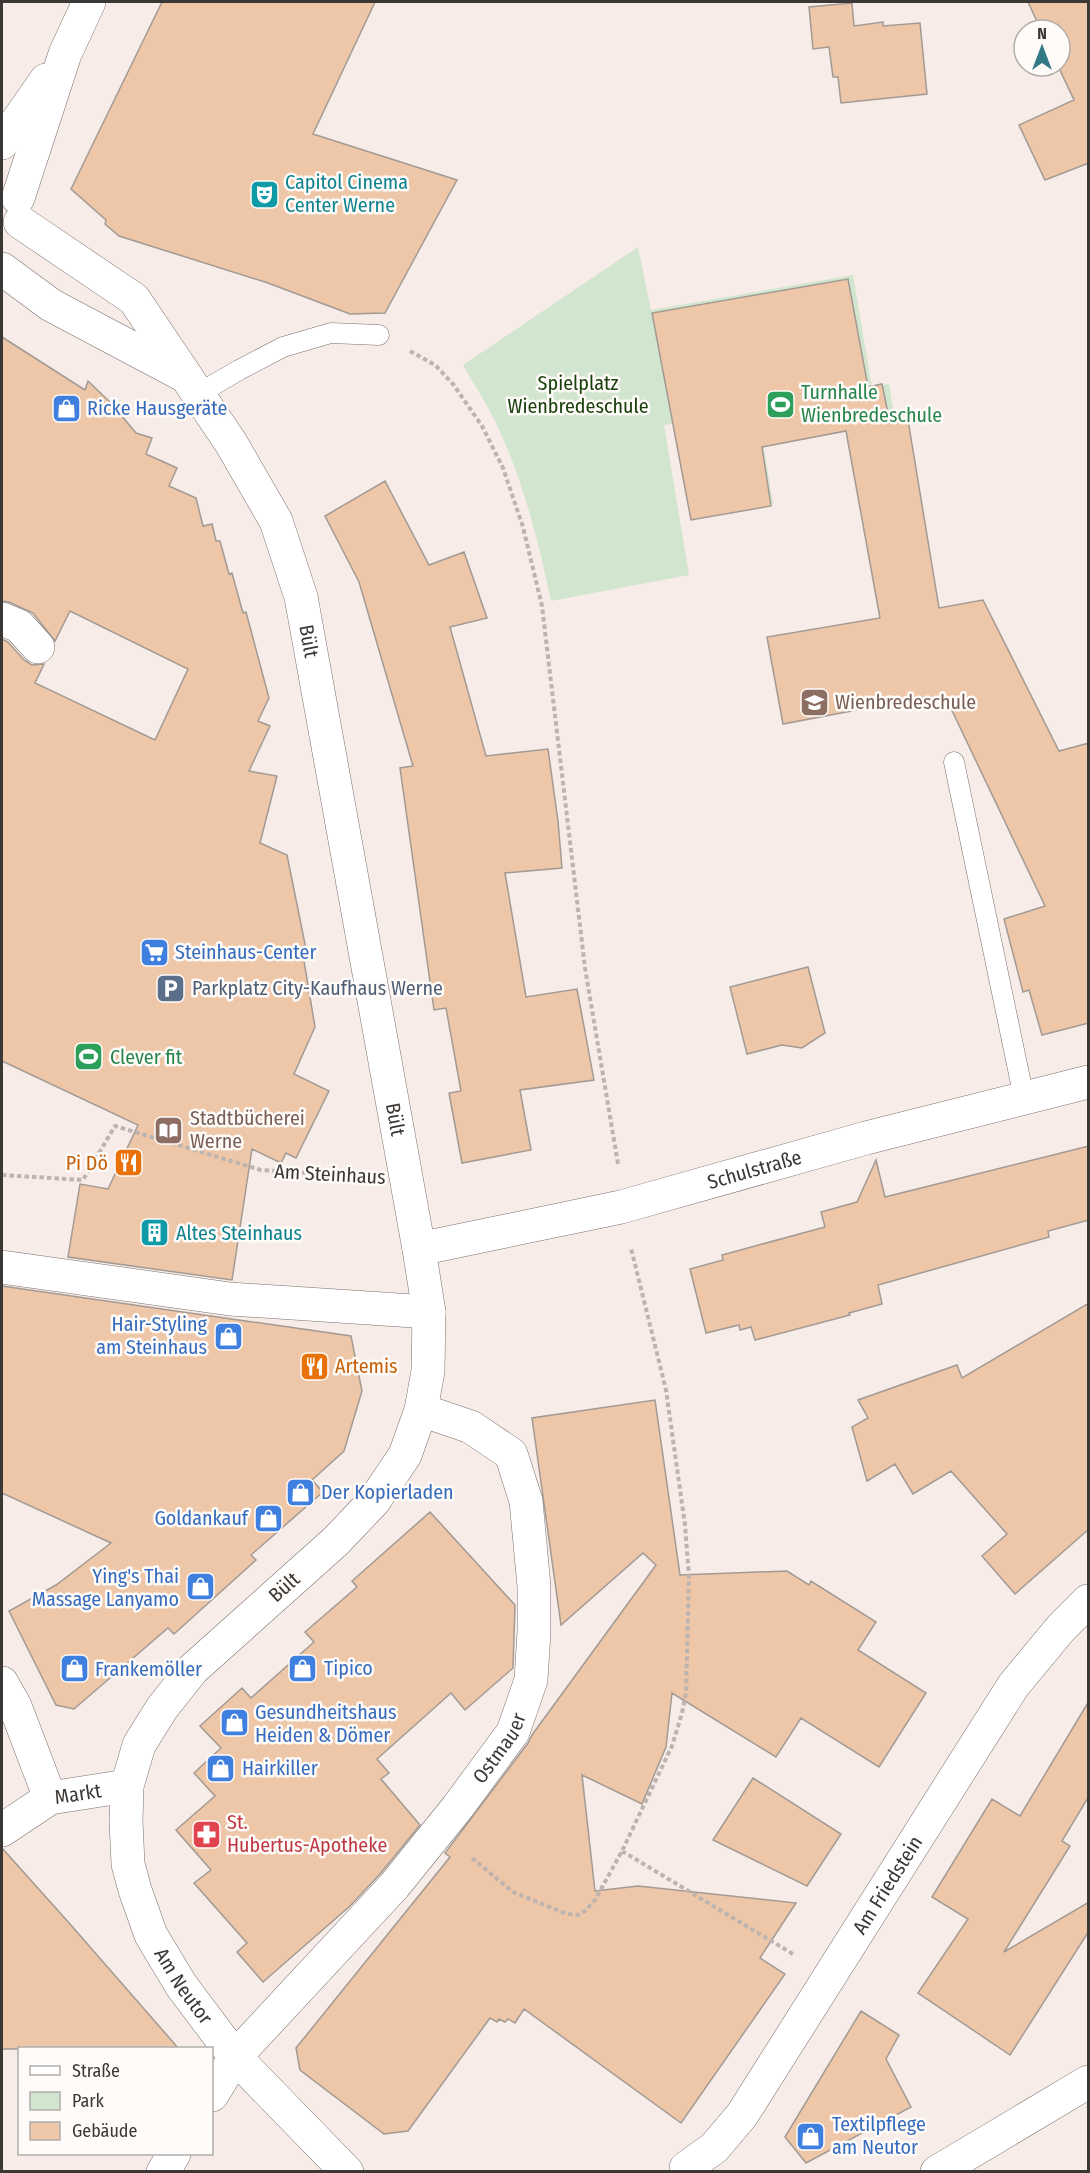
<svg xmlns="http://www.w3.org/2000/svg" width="1090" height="2173" font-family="'Fira Sans Condensed',sans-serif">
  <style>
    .green { fill: #d2e5ce }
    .building { fill: #eec6a8; stroke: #a29a94; stroke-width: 1.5 }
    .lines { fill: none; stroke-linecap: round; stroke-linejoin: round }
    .lane-casing { stroke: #7a716d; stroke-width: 21 }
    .street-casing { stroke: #7a716d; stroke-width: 34 }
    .secondary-casing { stroke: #7a716d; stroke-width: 34 }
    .path { stroke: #bdb4b0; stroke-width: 4; stroke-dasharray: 4.5 3; stroke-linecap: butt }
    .lane { stroke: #fff; stroke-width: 20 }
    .street { stroke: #fff; stroke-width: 33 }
    .secondary { stroke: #fff; stroke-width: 33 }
    .labels { text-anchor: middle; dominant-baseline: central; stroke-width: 5; stroke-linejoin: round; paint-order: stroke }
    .culture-label { font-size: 20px; fill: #0d838f; stroke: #fffbf9; text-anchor: start }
    .park-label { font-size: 20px; fill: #19400c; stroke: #fffbf9 }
    .leisure-label { font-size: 20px; fill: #27864d; stroke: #fffbf9; text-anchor: start }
    .shop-label { font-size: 20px; fill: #366cbe; stroke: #fffbf9; text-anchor: start }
    .street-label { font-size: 20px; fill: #3b3735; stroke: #fffbf9 }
    .education-label { font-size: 20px; fill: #785e54; stroke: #fffbf9; text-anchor: start }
    .service-label { font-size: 20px; fill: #4e5e75; stroke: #fffbf9; text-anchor: start }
    .food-label { font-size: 20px; fill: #c56008; stroke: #fffbf9; text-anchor: end }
    .health-label { font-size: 20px; fill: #be3a42; stroke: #fffbf9; text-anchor: start }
  </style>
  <rect width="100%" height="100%" fill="#f7ece7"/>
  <path class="green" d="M638,247l13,63 202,-35 19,112 17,-3 6,36 -132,23 10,61 -80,15 -17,-96 -12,2 25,150 -138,26c-13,-62 -29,-126 -58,-184 -9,-18 -20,-34 -30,-52z"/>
  <path class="building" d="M162,2h213l-62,132 144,46 -72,133 -35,1 -82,-31 -149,-47 -14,-12 1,-4 -35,-31z
    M1028,2h61v161l-44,17 -26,-55 55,-25 -16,-34h2v-36h-19z
    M852,3l2,23 29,-4v4l37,-3 7,71 -86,9 -3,-26h-5l-4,-30 -16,2 -4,-42z
    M848,279l20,108 14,-3 8,39 18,-3 31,188 44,-8 76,151 30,-8v280l-47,12 -13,-45 -6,2 -19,-73 41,-13 -99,-208 -20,3 -1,-4 -142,27 -16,-87 113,-19 -34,-187 -84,16 9,59 -80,14 -39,-207z
    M2,337l83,53 3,-9 24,23 24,29 16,5 -6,16 31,14 -8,18 27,12 7,28 9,-2 4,17h4l9,33 3,-1 11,40 3,-1 23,86 -11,23 12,5 -21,45 28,5 -17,67 27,12 20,99 -4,1 12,72 -21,47 35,17 -33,67 -10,-5 -5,10 -29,-14 -20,131 -164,-23 12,-73 28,5 30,-64 -136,-64v-422l6,3 16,18 8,5 12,-1 -9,19 120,57 33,-71 -118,-58 -15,30 -22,-28 -24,-11 -7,-1z
    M385,481l44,84 35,-13 23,66 -37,9 36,129 62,-7 10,72 4,47 -57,5 21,124 51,-8 17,91 -74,10 11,60 -69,13 -13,-70 12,-2 -15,-83 -12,2 -34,-242 13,-2 -54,-184 -34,-66z
    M808,967l17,66 -23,15 -20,-3 -35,9 -17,-67z
    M1089,1146v74l-41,11 1,6 -171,48 4,19 -33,9 1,2 -95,25 -4,-13 -11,3 -1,-5 -33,8 -16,-64 33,-9 -1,-5 103,-28 -4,-15 36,-10 19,-42 9,37z
    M2,1286l349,50 11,55 -18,60 -32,29 11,12 -72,63 5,5 -82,74 -6,-6 -94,81 -18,-4 -47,-94 47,-26 55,-42 -109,-50z
    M1089,1303v226l-74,65 -33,-38 25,-22 -56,-63 -38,23 -18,-30 -28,17 -15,-54 16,-9 -10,-18 99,-35 5,13z
    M655,1400l25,175 107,-4 22,14 2,-4 65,41 -18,28 68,43 -47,74 -78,-49 -25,39 -104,-64 -6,54 -24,57 -60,-29 13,116 43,-5 158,17 -36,55 25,16 -104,149 -157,-114 -9,14 -7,-4 -3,3 -6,-3 -2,3 -7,-4 -82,113 -24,3 -84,-64 -4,-22 154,-191 -5,-4 83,-110 4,-8 124,-170 -13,-12 -82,72 -29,-207z
    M430,1512l85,93 -2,63 -48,42 -14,-17 -74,66 12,14 -8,6 39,46 -40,49 -30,32 -87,76 -26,-30 10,-9 -53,-60 17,-13 -35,-40 39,-34 -21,-23 27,-25 -21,-22 42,-38 9,10 63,-56 -9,-10 52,-45 -5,-6z
    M1089,1701v95l-27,45 8,5 -66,106 85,-50v29l-79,124 -92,-62 50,-74 -36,-22 60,-98 28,17z
    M753,1778l88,56 -34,52 -94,-46z
    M2,1848l68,76 109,125h-177z
    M861,2011l38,24 -13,24 25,48 -105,56 -21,-26z"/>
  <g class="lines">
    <defs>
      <path id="lane" d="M198,394l41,-24 44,-23 48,-14 48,2
        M954,762l70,336"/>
      <g id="street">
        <path d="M2,143l44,-63"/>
        <path d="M18,198l47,-144 24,-52"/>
        <path id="s1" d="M20,222l114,77 97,144 45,78 25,76 118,652 10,63 -1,59 -7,39 -16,45 -31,46 -38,40 -143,128 -31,39 -23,37 -12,41 -1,35 2,43 7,26 16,45 30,50 54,72 112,115"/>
        <path d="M2,269l49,36 130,69"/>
        <path d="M2,619l17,7 19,21"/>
        <path id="s2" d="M419,1249l202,-42 245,-69 222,-56"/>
        <path d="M2,1267l228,32 199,13"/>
        <path d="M2,1683l13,23 35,92"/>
        <path id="s3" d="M2,1830l48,-32 77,-12"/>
        <path id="s4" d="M212,2095l23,-38 159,-171 63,-78 56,-76 18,-52 3,-48v-46l-8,-85 -15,-47 -40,-27 -50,-17"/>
        <path id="s5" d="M686,2168l28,-20 28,-33 271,-429 48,-58 27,-27"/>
        <path d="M163,2172l11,-18"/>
      </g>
      <path id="secondary" d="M937,2172l151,-90"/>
    </defs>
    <use href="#lane" class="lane-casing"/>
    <use href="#street" class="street-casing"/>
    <use href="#secondary" class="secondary-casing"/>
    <path class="path" d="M410,351l25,14 18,19 29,42 21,42 20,59 19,79 43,362 33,196
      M2,1175l81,5 32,-54 146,44 102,6
      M622,1851l171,103
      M472,1858l41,34 54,22 11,1 7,-4 10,-11 27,-49 50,-105 10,-33 4,-20 3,-116 -4,-52 -19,-135 -35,-142"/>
    <use href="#lane" class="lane"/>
    <use href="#street" class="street"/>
    <use href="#secondary" class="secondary"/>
  </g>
  <defs>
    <symbol id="theatre-square" viewBox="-11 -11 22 22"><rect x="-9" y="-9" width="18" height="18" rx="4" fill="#0f9aa8" stroke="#fffbf9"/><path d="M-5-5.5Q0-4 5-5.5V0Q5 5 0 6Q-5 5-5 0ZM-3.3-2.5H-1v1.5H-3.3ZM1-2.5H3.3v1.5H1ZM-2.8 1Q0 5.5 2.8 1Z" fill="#fff"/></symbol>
    <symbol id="stadium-square" viewBox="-11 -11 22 22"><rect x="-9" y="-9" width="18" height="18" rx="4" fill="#2e9e5b" stroke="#fffbf9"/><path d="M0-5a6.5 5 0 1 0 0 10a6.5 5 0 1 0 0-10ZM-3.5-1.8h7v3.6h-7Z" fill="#fff"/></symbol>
    <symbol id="shop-square" viewBox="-11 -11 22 22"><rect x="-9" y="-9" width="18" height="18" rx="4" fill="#3f7fe0" stroke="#fffbf9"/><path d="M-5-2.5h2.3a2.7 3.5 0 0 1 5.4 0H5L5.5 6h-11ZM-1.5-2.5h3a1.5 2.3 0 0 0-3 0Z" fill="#fff"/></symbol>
    <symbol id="school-square" viewBox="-11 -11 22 22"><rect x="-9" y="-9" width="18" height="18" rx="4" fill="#8d6e63" stroke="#fffbf9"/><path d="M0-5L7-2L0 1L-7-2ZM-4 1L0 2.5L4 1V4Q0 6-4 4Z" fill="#fff"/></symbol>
    <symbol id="supermarket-square" viewBox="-11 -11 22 22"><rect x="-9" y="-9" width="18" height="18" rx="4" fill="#3f7fe0" stroke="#fffbf9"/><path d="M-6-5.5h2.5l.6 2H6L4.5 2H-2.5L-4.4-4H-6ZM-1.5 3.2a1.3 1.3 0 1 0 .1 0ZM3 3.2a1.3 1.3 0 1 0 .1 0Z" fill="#fff"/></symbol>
    <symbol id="parking-square" viewBox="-11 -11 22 22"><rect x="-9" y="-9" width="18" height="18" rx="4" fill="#5c6f8a" stroke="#fffbf9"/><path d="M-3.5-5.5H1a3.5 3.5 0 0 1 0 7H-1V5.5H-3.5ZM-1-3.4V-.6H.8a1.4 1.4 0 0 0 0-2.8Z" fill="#fff"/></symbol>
    <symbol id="library-square" viewBox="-11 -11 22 22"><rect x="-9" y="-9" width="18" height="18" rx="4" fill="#8d6e63" stroke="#fffbf9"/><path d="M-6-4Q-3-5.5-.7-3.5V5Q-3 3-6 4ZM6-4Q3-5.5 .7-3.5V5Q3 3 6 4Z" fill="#fff"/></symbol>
    <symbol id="restaurant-square" viewBox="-11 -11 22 22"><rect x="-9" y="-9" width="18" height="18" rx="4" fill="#e8710a" stroke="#fffbf9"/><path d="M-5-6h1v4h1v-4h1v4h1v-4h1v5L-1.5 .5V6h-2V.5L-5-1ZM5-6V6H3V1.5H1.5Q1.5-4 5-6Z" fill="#fff"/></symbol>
    <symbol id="building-square" viewBox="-11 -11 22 22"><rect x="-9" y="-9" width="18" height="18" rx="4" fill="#0f9aa8" stroke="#fffbf9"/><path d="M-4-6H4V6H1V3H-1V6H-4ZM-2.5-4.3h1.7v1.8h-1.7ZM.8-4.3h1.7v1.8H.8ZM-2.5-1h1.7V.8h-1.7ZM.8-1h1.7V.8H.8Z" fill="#fff"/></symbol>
    <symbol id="pharmacy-square" viewBox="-11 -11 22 22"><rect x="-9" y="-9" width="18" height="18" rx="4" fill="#e0444e" stroke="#fffbf9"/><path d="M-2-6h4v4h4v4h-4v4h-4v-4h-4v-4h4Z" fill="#fff"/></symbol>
  </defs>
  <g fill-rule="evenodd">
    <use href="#theatre-square" x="248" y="178" width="33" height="33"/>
    <use href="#stadium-square" x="764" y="388" width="33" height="33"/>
    <use href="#shop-square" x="50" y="392" width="33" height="33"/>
    <use href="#school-square" x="798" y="686" width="33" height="33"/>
    <use href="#supermarket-square" x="138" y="936" width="33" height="33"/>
    <use href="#parking-square" x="154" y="972" width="33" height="33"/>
    <use href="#stadium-square" x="72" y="1040" width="33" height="33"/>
    <use href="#library-square" x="152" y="1114" width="33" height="33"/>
    <use href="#restaurant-square" x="112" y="1146" width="33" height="33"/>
    <use href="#building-square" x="138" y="1216" width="33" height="33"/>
    <use href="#shop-square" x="212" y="1320" width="33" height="33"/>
    <use href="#restaurant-square" x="298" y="1350" width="33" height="33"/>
    <use href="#shop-square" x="284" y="1476" width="33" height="33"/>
    <use href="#shop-square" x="252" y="1502" width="33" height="33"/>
    <use href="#shop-square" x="184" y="1570" width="33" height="33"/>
    <use href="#shop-square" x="286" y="1652" width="33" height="33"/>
    <use href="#shop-square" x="58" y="1652" width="33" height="33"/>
    <use href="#shop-square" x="218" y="1706" width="33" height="33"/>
    <use href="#shop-square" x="204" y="1752" width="33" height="33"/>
    <use href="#pharmacy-square" x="190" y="1818" width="33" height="33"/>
    <use href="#shop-square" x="794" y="2120" width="33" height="33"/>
  </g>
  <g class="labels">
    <g class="culture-label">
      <text x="285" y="182">Capitol Cinema<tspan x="285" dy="23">Center Werne</tspan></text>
      <text x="176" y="1233">Altes Steinhaus</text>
    </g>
    <g class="park-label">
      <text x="578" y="383">Spielplatz<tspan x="578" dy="23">Wienbredeschule</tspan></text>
    </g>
    <g class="leisure-label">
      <text x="801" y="392">Turnhalle<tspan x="801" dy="23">Wienbredeschule</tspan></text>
      <text x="110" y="1057">Clever fit</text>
    </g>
    <g class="shop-label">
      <text x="87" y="408">Ricke Hausgeräte</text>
      <text x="175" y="952">Steinhaus-Center</text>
      <text x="207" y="1324" text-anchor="end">Hair-Styling<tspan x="207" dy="23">am Steinhaus</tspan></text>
      <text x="321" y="1492">Der Kopierladen</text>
      <text x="248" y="1518" text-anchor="end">Goldankauf</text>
      <text x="179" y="1576" text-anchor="end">Ying's Thai<tspan x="179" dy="23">Massage Lanyamo</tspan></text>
      <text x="324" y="1668">Tipico</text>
      <text x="95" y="1669">Frankemöller</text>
      <text x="255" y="1712">Gesundheitshaus<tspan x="255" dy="23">Heiden &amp; Dömer</tspan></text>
      <text x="242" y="1768">Hairkiller</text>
      <text x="832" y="2124">Textilpflege<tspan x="832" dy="23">am Neutor</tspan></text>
    </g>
    <g class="street-label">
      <text stroke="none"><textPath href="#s1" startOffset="526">Bült</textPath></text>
      <text stroke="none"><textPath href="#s1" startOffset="1012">Bült</textPath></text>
      <text stroke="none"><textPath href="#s2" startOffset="345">Schulstraße</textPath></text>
      <text transform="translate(330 1174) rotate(3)">Am Steinhaus</text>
      <text transform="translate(284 1587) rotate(-42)">Bült</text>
      <text stroke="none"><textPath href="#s4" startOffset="452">Ostmauer</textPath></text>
      <text stroke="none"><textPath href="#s3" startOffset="86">Markt</textPath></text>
      <text stroke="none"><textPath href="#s5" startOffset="350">Am Friedstein</textPath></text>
      <text stroke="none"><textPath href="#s1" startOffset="2006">Am Neutor</textPath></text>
    </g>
    <g class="education-label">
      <text x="835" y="702">Wienbredeschule</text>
      <text x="190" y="1118">Stadtbücherei<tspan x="190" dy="23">Werne</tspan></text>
    </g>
    <g class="service-label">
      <text x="192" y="988">Parkplatz City-Kaufhaus Werne</text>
    </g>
    <g class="food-label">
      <text x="108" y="1163">Pi Dö</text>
      <text x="335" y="1366" text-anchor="start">Artemis</text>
    </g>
    <g class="health-label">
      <text x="227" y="1822">St.<tspan x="227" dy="23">Hubertus-Apotheke</tspan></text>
    </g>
  </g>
  <rect width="1090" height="2173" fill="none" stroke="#3b3735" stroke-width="6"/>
  <rect x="18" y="2047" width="195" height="108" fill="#fffbf9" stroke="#b1adab" stroke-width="1.5"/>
  <rect x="30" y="2066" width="30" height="9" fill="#ffffff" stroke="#b1adab" stroke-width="1.5"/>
  <text x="72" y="2077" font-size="18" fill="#3b3735">Straße</text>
  <rect x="30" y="2092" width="30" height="18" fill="#d2e5ce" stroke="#b1adab" stroke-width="1.5"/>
  <text x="72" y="2107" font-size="18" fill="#3b3735">Park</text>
  <rect x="30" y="2122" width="30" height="18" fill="#eec6a8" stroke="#b1adab" stroke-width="1.5"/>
  <text x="72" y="2137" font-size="18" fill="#3b3735">Gebäude</text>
  <g transform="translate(1042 48)"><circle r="28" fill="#fffbf9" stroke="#b1adab" stroke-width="1.5"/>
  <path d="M0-4.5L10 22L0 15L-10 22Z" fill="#337986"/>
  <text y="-9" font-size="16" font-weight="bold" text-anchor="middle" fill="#3b3735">N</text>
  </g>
</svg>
